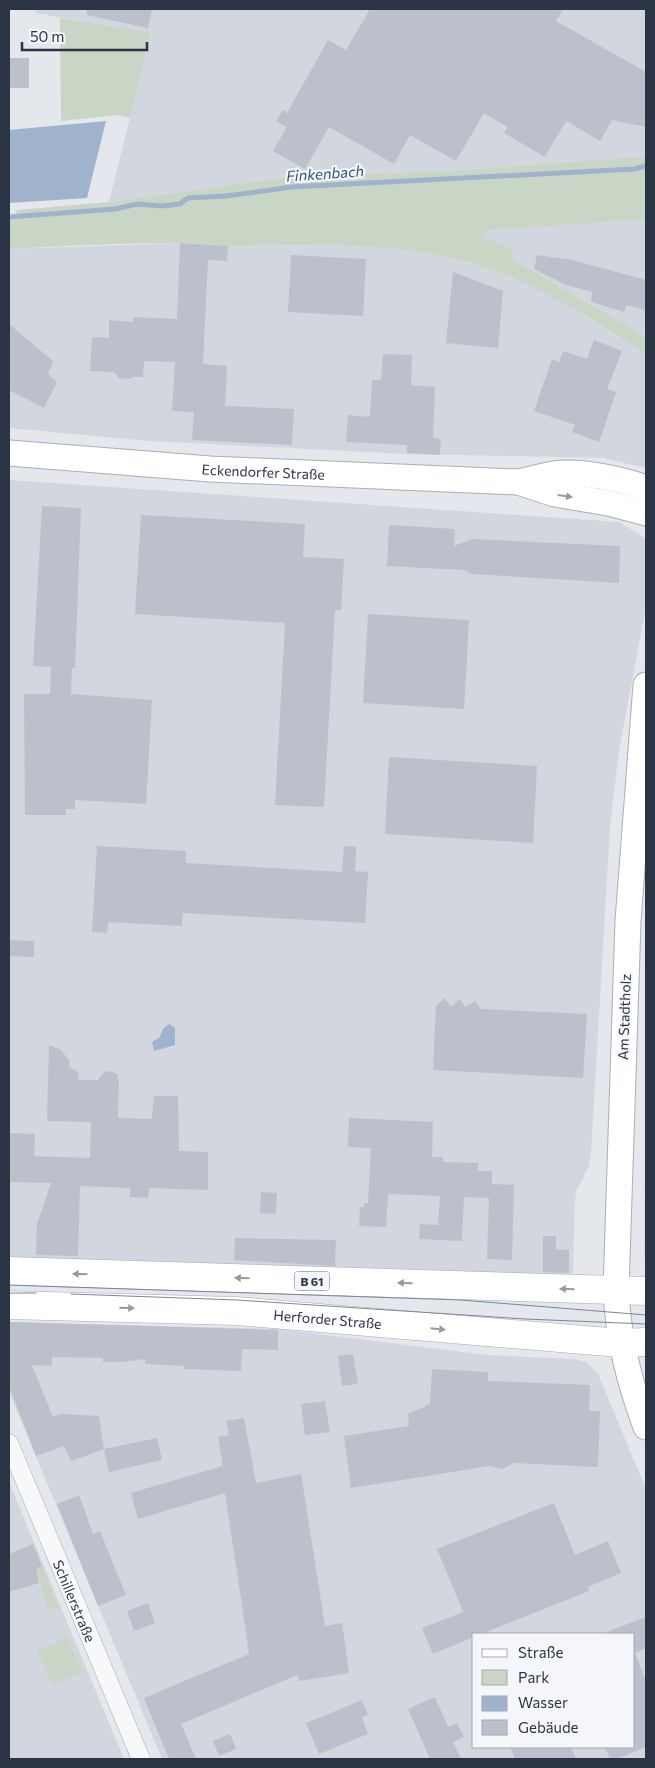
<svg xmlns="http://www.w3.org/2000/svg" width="655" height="1768" font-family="Commissioner,sans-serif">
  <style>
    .built { fill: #d2d6de; fill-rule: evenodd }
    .green { fill: #c9d6c5 }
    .water { fill: #9fb4cc }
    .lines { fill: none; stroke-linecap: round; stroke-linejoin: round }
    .stream { stroke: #9fb4cc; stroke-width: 5 }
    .building { fill: #bbc0ca }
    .street-casing { stroke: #a9aeb7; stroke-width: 19 }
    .secondary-casing { stroke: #a9aeb7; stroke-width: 27 }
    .primary-casing { stroke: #a3abb8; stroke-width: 29 }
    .street { stroke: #f7f8fa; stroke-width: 18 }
    .secondary { stroke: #fff; stroke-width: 25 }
    .primary { stroke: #fff; stroke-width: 28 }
    .tram { stroke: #7d8696; stroke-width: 1 }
    .oneway { fill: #959aa2 }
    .labels { text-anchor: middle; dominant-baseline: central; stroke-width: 4.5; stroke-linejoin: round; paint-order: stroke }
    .shield { fill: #f4f6f9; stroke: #676e7b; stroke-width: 1 }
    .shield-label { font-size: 12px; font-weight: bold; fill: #2b3445 }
    .street-label { font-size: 14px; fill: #2b3445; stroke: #f4f6f9 }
    .water-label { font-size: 15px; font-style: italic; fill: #34527a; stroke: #f4f6f9 }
  </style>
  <rect width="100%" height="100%" fill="#e4e7ec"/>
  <path class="built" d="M36,9h610v147l-186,14 -173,7 -178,25 42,-168 -116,-21z
    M646,219v117l-134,-77 -30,-21v-7z
    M180,243l48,3 123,-1 46,3 44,7 44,12 61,25 100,62v114l-42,-10 -197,-4 -258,-13 -140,-13v-179z
    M9,480l610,42 27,17v68l-27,143 -9,77 -19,326 -2,13 -12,24 -2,9 -2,73 -6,4 -558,-15z
    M646,1060v206l-2,-13z
    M9,1322l269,7 209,26 86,4 13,3 12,12 48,115v270h-484l-153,-367zM474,1634h160v113h-160z
    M9,1482l115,277h-115z"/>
  <path class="green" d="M60,18l91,15 -21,85 -11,-3 -58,6z
    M646,156v63l-163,12 -1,6 31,13 -1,9 134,77v18c-51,-32 -101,-66 -159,-86 -82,-28 -170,-23 -255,-22 -18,0 -35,-3 -53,-3 -57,0 -114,3 -170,6v-34l7,-1 1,-4 92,-8 178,-25 173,-7z
    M42,1566l17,43h-12l-11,-41z
    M66,1635l17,37 -31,13 -17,-41 3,-1 1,4c12,1 19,-3 27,-12z"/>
  <path class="water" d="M106,121l-19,77 -78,5v-73z
    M169,1024l6,4v17l-21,6 -2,-9 7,-4 4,-9z"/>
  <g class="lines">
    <path class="stream" d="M9,217l106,-8 23,-5 23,2 19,-2 8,-6 38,-2 66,-9 342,-18 12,-3"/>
  </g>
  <path class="building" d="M87,9h65l-4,19 -61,-13z
    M370,9h193l-7,12 90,51v55l-34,-7 -12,21 -34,-20 -21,36 -41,-24 3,-6 -23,-14 -28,48 -46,-26 -16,29 -65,-37 -24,42 -32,-18 14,-24 -11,-6 7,-11 4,3 41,-73 18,10z
    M9,58h20v30h-20z
    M180,243l48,3 -1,15 -19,-1 -5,104 24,2 -2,40 69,3 -2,36 -100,-5 2,-28 -22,-1 3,-49 -31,-1 -1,16h-11l-3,2 -10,-1 -5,-6 -24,-1 2,-34 17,1v-18l24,2v-5l44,2z
    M291,255l75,4 -3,57 -75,-4z
    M537,255l35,5 74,20v30l-19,-5 -3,7 -33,-10 1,-10 -26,-7 -32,-16z
    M453,272l50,19 -5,57 -52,-5z
    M9,324l44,37 -5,13 9,8 -13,26 -35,-18z
    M594,340l28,11 -15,38 9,3 -17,50 -27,-10 3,-7 -41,-14 18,-52 7,3 4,-11 24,8z
    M383,354l29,1 -1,30 24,2 -2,51 8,1 -1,16 -33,-2v-8l-61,-3 2,-27 22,2 2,-37h9z
    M42,506l39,2 -6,160h-3l-1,26 81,6 -6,104 -71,-4v9h-9v6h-41l-1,-121h26l1,-27 -18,-1z
    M141,515l164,9 -2,33 41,2 -3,51h-6l-11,197 -49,-2 10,-182 -150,-9z
    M389,525l66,4 -1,17 19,-7 147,7 -1,37 -148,-9 -7,-4 -77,-4z
    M368,614l101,6 -5,89 -101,-6z
    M389,757l148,9 -4,77 -148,-9z
    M97,846l89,5v12l156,9 2,-26 12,1 -1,24 13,1 -3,51 -182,-10 -1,13 -74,-4 -1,11 -15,-1z
    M9,940l25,1v16l-25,-1z
    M445,998l6,9 9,-8 5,8 10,-6 6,8 106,5 -4,64 -150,-8 3,-64z
    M49,1045l12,5 8,10v7l9,5 1,8h19l5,-7 7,-2 7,3 2,6 -1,38 34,1 2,-23h24l1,55 29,1v38l-59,-2 -1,10 -18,-1v-9l-50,-2 -2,70 -42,-1 1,-31 14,-41 -42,-1v-49l26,1 -1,22 56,2 1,-36 -44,-1z
    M349,1118l84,4 -1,35h11v5l35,1v8h14v13l22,1 -2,75 -25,-1 2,-61 -25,-1 -2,44 -43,-2 1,-15 18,1 2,-29 -52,-2 -2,33 -27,-1 1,-19h4v-4h4l3,-55 -23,-1z
    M261,1192l16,1 -1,21 -16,-1z
    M543,1236h13v13l13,1v23l-26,-1z
    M235,1238l101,2 -1,26 -101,-6z
    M9,1322l269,8v20l-36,-1 -1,22 -57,-2v-3l-39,-2v-5l-24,3h-18v-4l-51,-1v9l-20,-1 21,52 7,-3 39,2 5,33 -33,12 -7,-15 -28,10 -27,-70z
    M353,1354l5,30 -16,2 -4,-30z
    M432,1369l56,3v9l102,4 -1,26h11l-2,56 -84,-4 -12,6 -12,-3 -139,22 -7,-52 65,-10 -1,-12 22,-10z
    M325,1401l5,31 -25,3 -4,-31z
    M244,1418l12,65 45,-9 24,152 17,-3 7,50 -50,8 -2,-6 -116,49 15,35h-27l-25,-61 105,-44 -4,-29 -20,-132 -87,26 -7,-26 92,-27 -5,-29 11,-2 -3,-14z
    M157,1438l5,22 -53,12 -5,-23z
    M79,1495l14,39 7,-3 26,64 -28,11 -41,-102z
    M554,1503l21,52 33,-14 13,32 -33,14 1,4 -108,43h-7v3l-41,17 -11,-26 41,-16 -26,-63z
    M33,1544l9,22 -6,2 3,15 -30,9v-38z
    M148,1603l7,20 -21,8 -7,-20z
    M646,1617v31l-11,5 11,28v66l-29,12h-7l-5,-12h29v-113l-30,-1z
    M435,1697l13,30 9,-4 7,14 -11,5 8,17h-31l-22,-50z
    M362,1700l6,15 -6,2 6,17 -49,20 -13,-31z
    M230,1734l6,15 -17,7 -6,-15z
    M510,1747h61l5,12h-61z"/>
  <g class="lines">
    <defs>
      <g id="street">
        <path id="s1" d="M9,1443l132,316"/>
      </g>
      <g id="secondary">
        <path id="s2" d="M9,453l201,16 308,13c11,-2 23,-6 35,-8 26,-4 68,5 93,14"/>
        <path d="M518,482l37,12 53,9 38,10"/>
        <path d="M646,685l-18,236 -12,369c2,48 13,92 30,137"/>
      </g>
      <g id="primary">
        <path d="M9,1271l637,20"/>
        <path id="s3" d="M9,1305l227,6 384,32 26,-1"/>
      </g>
    </defs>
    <use href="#street" class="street-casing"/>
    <use href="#secondary" class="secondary-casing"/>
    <use href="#primary" class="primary-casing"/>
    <use href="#street" class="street"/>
    <use href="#secondary" class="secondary"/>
    <use href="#primary" class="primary"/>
    <path class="tram" d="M9,1285l452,15 185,15
      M9,1293h27
      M71,1294l166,6 288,19 121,5"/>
  </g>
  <defs><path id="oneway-solid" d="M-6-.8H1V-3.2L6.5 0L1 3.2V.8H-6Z" transform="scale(1.25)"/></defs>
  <g class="oneway">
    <use href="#oneway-solid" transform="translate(565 496) rotate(8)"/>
    <use href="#oneway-solid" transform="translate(80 1274) rotate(-178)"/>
    <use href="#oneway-solid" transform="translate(242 1278) rotate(-178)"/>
    <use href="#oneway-solid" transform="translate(405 1283) rotate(-178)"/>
    <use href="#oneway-solid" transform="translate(567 1289) rotate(-178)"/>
    <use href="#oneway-solid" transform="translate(127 1308) rotate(2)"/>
    <use href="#oneway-solid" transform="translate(438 1329) rotate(6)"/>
  </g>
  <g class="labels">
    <rect class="shield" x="294.5" y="1271.5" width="35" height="19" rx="4"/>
    <g class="shield-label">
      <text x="312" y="1281">B 61</text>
    </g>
    <g class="street-label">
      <text stroke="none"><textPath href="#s2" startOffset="255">Eckendorfer Straße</textPath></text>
      <text transform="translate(624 1017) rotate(-88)">Am Stadtholz</text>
      <text stroke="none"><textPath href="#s3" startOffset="319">Herforder Straße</textPath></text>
      <text stroke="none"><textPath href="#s1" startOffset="171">Schillerstraße</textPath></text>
    </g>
    <g class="water-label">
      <text transform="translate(325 173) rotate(-4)">Finkenbach</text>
    </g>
  </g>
  <rect width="655" height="1768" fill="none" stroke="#2b3445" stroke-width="20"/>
  <rect x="472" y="1633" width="162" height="115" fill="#f4f6f9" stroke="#a4a8b1"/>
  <rect x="482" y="1649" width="25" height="8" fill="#ffffff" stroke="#a4a8b1"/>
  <text x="518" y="1658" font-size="15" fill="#2b3445">Straße</text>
  <rect x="482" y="1670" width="25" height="15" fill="#c9d6c5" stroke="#a4a8b1"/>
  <text x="518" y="1683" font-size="15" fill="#2b3445">Park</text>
  <rect x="482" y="1696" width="25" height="15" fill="#9fb4cc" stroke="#a4a8b1"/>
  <text x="518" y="1708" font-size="15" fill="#2b3445">Wasser</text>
  <rect x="482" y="1720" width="25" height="15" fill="#bbc0ca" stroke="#a4a8b1"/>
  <text x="518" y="1733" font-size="15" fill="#2b3445">Gebäude</text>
  <path d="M22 42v8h125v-8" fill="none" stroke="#2b3445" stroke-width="2.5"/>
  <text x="30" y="42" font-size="15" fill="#2b3445" stroke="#f4f6f9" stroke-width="4" paint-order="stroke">50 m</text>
</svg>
